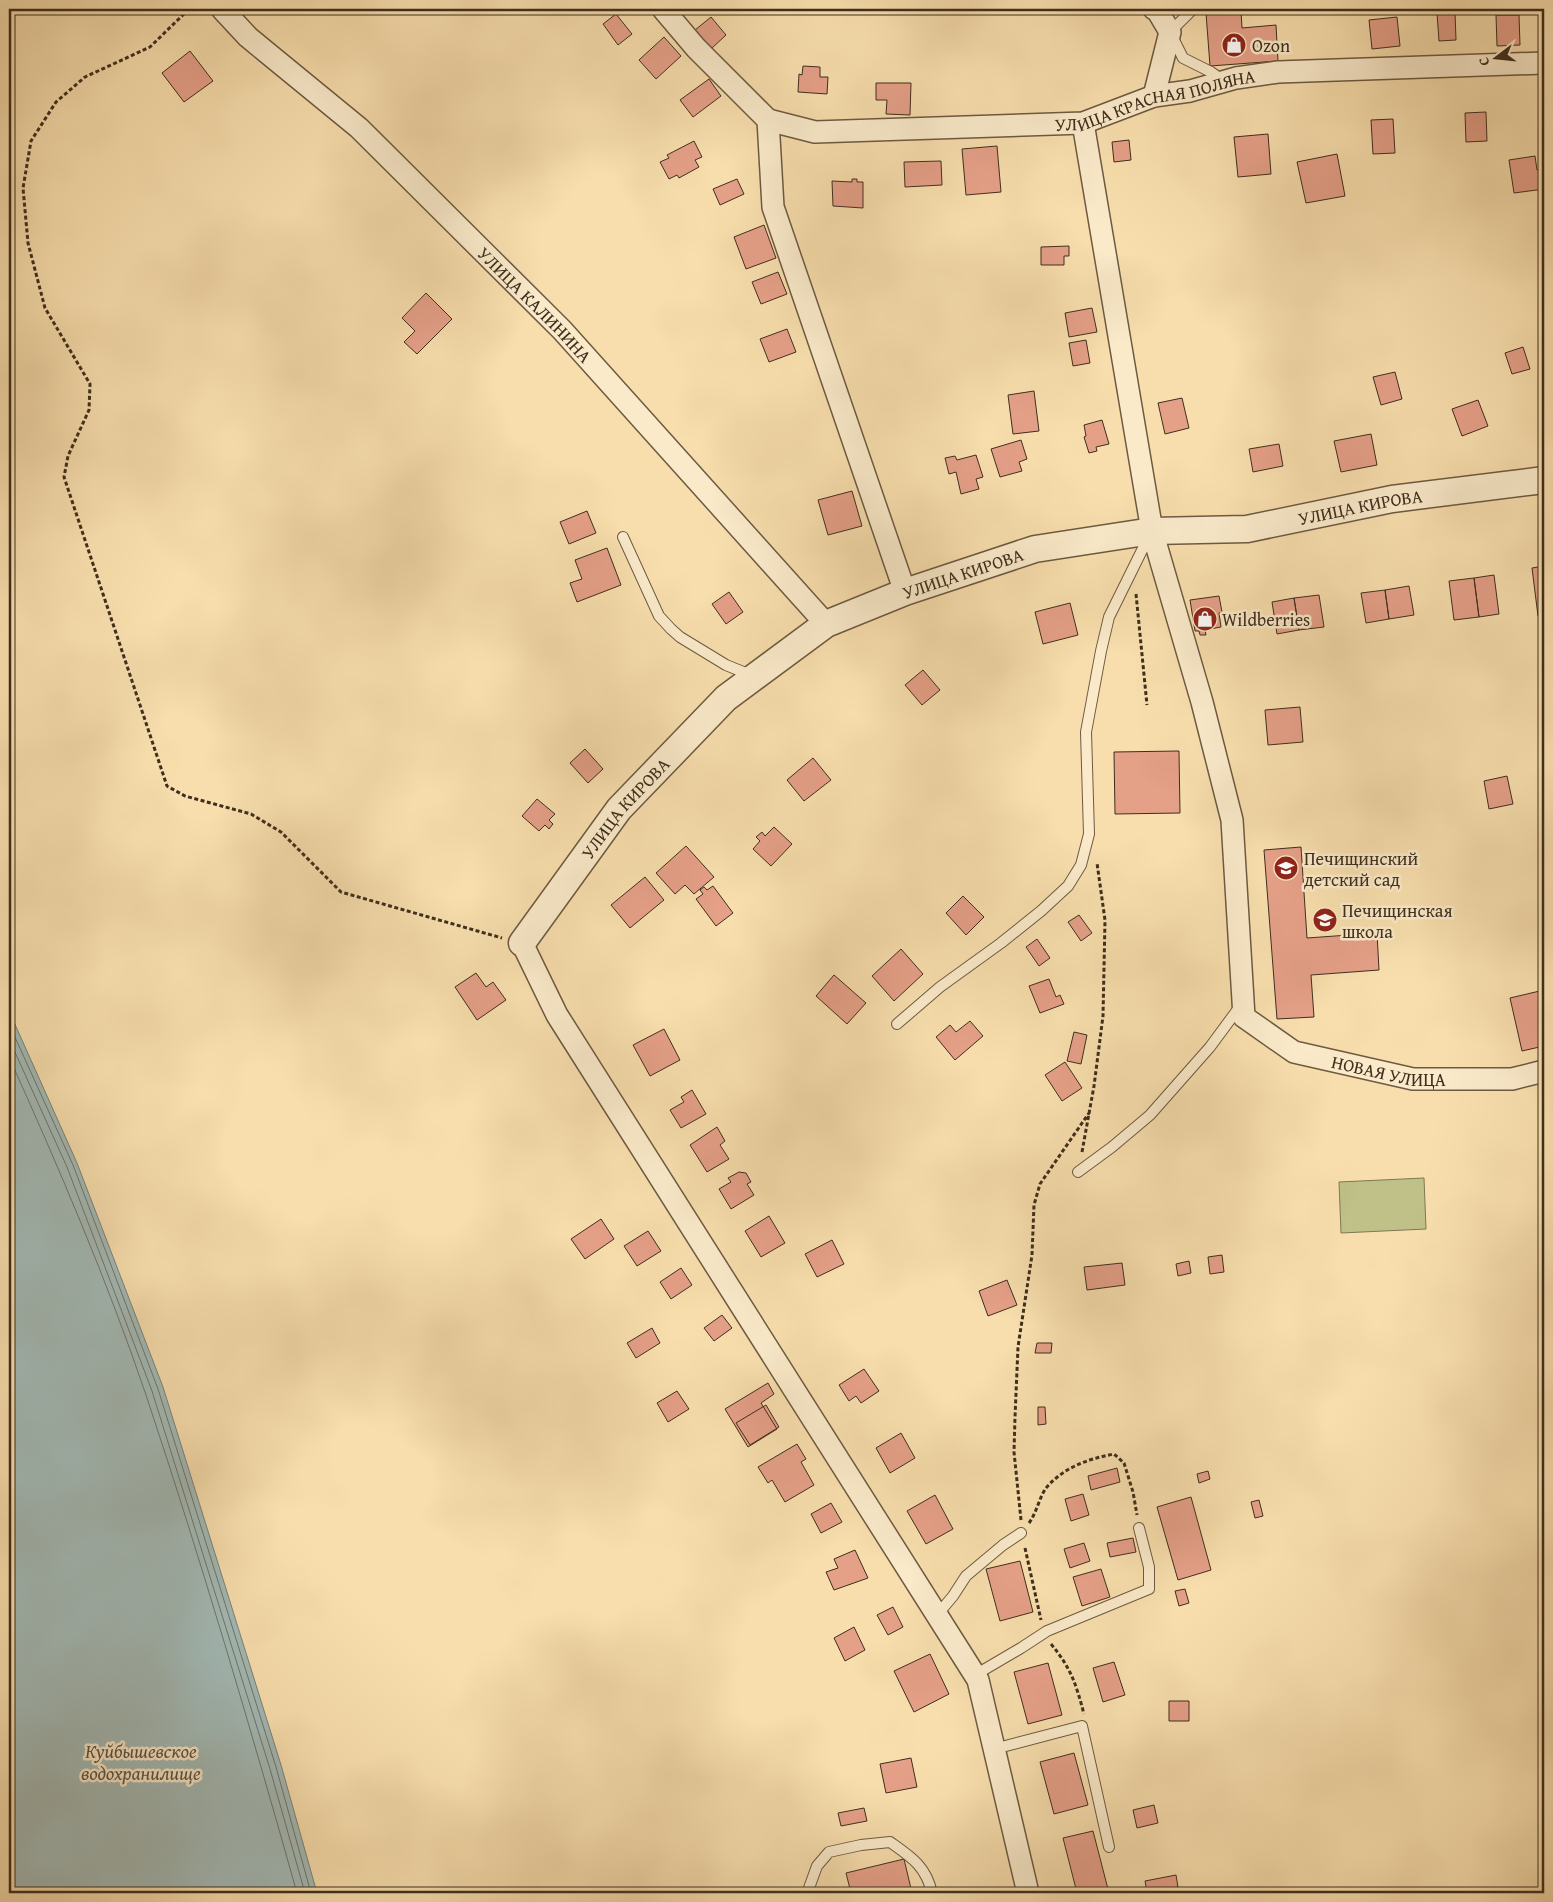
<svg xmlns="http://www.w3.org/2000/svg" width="1553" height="1902" font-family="'Gentium Book Plus',serif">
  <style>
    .green { fill: #bfc188; stroke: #7f7852 }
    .water { fill: #a2b9b5; stroke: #7a8178 }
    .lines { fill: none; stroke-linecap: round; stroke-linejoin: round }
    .shore { stroke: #707469; stroke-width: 1 }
    .building { fill: #e5a088; stroke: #3f2e1d }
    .service-casing { stroke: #6d5a41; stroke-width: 12 }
    .minor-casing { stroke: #6d5a41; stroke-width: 24 }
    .tertiary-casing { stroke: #6d5a41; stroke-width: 29 }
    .path { stroke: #3f2e1d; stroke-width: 3; stroke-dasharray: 4 2.5; stroke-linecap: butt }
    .service { stroke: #faeaca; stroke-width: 10 }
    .minor { stroke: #faeaca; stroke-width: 21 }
    .tertiary { stroke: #faeaca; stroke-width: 26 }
    .labels { text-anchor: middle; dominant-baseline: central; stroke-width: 5; stroke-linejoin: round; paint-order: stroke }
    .poi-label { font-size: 18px; fill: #3f2e1d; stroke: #faeaca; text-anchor: start }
    .street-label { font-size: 18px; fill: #3f2e1d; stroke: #faeaca }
    .water-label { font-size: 19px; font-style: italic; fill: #585143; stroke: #faeaca }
  </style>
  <rect width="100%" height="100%" fill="#f8dead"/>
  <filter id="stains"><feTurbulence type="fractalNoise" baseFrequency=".004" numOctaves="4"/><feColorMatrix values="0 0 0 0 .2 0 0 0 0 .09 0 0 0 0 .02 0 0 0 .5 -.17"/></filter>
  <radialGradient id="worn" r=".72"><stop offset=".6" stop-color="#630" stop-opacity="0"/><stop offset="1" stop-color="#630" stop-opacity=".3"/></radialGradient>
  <path class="green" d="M1424,1178l2,51 -85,4 -2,-51z"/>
  <path class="water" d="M9,1011l68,152 86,224 118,378 36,128h-308z"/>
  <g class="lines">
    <path class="shore" d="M9,1024l64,141 85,224 118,378 35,126
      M9,1039l58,128 85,224 118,378 35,124
      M9,1057c50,111 98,223 137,338 55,165 104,331 151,498"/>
  </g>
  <path class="building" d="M1241,11l1,17 34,-3 2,36 -68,5 -4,-53z
    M1455,12l1,28 -17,1 -2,-28z
    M616,14l16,20 -14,11 -15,-21z
    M1496,15h23l1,30 -23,1z
    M711,17l15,18 -15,14 -16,-19z
    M1397,17l3,29 -28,3 -3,-29z
    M664,37l17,19 -25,23 -17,-19z
    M190,51l23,30 -29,21 -22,-29z
    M803,66l17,1v10h8l-1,17 -29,-2 1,-18 3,1z
    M709,79l12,17 -28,21 -13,-17z
    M876,83h35l-1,32 -24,-1 1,-14h-11z
    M1486,112l1,29 -21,1 -1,-29z
    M1393,119l2,34 -22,1 -2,-34z
    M1268,134l3,40 -33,3 -4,-40z
    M1129,140l2,20 -17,2 -2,-20z
    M694,141l8,16 -7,3 4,7 -20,11 -2,-3 -8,4 -9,-17 9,-4 -2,-3z
    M997,146l4,46 -35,3 -4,-46z
    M1337,154l8,42 -39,7 -9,-41z
    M1535,156l2,14 7,-1v20l-30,4 -5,-33z
    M941,161l1,24 -37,2 -1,-25z
    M737,179l7,15 -24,11 -7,-16z
    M852,179h5v3h6v26l-30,-2 -1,-25 20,1z
    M764,225l12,33 -30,11 -12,-32z
    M1069,246v10h-5v9h-23v-18z
    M778,272l9,22 -26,10 -9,-22z
    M426,293l26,26 -35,35 -13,-12 11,-11 -13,-13z
    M1092,308l5,24 -28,5 -4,-24z
    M787,329l9,23 -27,10 -9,-23z
    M1086,340l4,23 -17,3 -4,-23z
    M1523,347l7,22 -18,5 -7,-21z
    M1395,372l7,27 -21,6 -8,-28z
    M1034,391l5,40 -26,3 -5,-39z
    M1182,398l7,30 -24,6 -7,-31z
    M1478,400l10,26 -26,10 -10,-27z
    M1102,420l7,24 -13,3 1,4 -8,2 -5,-16 2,-1 -2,-11z
    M1371,434l6,31 -36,7 -7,-31z
    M1021,440l6,19 -8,3 3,9 -22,6 -9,-28z
    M1279,444l4,22 -30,6 -4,-23z
    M976,455l7,22 -7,2 3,10 -18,5 -5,-22 -7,2 -4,-16 10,-2 2,4z
    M852,491l10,35 -34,9 -10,-35z
    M587,511l9,22 -27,11 -9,-22z
    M607,548l14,37 -44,17 -7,-19 12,-4 -7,-19z
    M1544,566v49l-6,1 -6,-48z
    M1494,575l5,39 -20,3 -5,-39z
    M1474,578l5,39 -25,3 -5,-39z
    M1409,586l5,29 -25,4 -4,-29z
    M1385,590l4,29 -23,4 -5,-30z
    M729,592l14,20 -17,12 -14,-20z
    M1319,595l5,32 -25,3 -5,-32z
    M1219,596l3,16 -3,1 2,14 -16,3 1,5h-6l-1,-4h-4l-5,-31z
    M1294,598l5,32 -22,4 -5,-32z
    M1070,603l8,32 -35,9 -8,-32z
    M923,670l17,20 -18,15 -17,-20z
    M1300,707l3,35 -35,3 -3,-35z
    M585,749l18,20 -15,14 -18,-20z
    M1179,751l1,62 -65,1 -1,-62z
    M813,758l18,22 -27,21 -17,-21z
    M1507,776l6,28 -24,5 -5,-28z
    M537,799l18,15 -6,6 4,4 -4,5 -4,-4 -6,6 -17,-15z
    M774,827l18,17 -21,22 -18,-17 7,-8 -4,-4 6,-5 3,4z
    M686,846l28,31 -20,17 -9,-9 -10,9 -19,-21z
    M1301,847l6,91 70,-5 2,37 -68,5 3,42 -37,2 -13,-169z
    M645,877l19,23 -34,28 -19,-23z
    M713,886l20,27 -17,13 -20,-27 7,-5 -3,-4 4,-3 3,3z
    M963,896l21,21 -18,18 -20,-22z
    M1079,915l13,18 -11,8 -13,-19z
    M1037,939l13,19 -11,8 -13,-19z
    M901,949l22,25 -29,27 -22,-25z
    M476,973l10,14 7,-5 13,18 -29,20 -22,-33z
    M834,975l32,28 -19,21 -31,-28z
    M1049,979l7,18 4,-2 4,9 -24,9 -11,-27z
    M1544,990v56l-22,5 -12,-53z
    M970,1021l13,15 -28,24 -19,-23 14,-12 6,7z
    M664,1029l16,31 -30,16 -17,-31z
    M1074,1032l13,3 -6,29 -14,-3z
    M1065,1062l17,26 -20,13 -17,-26z
    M692,1090l14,24 -25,14 -11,-18 14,-8 -3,-5z
    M717,1127l8,14 -5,4 9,14 -22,13 -17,-27z
    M739,1172l7,1 5,9 -4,2 7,11 -23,14 -12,-20 12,-7 -3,-4z
    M769,1216l16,27 -24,14 -16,-26z
    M601,1219l13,20 -29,20 -14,-20z
    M648,1231l13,20 -24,15 -13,-20z
    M832,1240l12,24 -27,13 -12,-23z
    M1222,1255l2,17 -14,2 -2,-17z
    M1189,1261l2,12 -13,3 -2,-12z
    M1122,1263l3,22 -38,5 -3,-23z
    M681,1268l11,17 -21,14 -11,-17z
    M1007,1280l10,25 -29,11 -9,-25z
    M722,1315l10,13 -18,13 -10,-13z
    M652,1328l8,15 -24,15 -9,-15z
    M1037,1343h15l-1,10h-16z
    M864,1369l15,22 -18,12 -5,-7 -7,5 -10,-16z
    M768,1383l6,11 -13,9 16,26 -29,18 -23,-38z
    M677,1391l12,18 -21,13 -11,-19z
    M766,1405l13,22 -29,18 -14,-22z
    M1038,1407h7l1,17 -8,1z
    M901,1433l14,25 -25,15 -14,-25z
    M797,1444l9,15 -5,3 13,23 -29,17 -13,-22 -4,3 -10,-16z
    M1117,1468l3,14 -29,8 -3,-14z
    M1208,1471l2,8 -11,4 -2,-9z
    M1083,1494l6,21 -18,6 -6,-22z
    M935,1495l18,34 -27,15 -19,-33z
    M1191,1497l20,73 -33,10 -21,-73z
    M1259,1500l4,16 -8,2 -4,-16z
    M831,1503l11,19 -21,11 -10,-19z
    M1133,1538l3,14 -26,5 -3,-14z
    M1084,1543l6,18 -20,7 -6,-19z
    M855,1550l13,28 -34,12 -8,-18 12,-4 -4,-9z
    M1020,1561l13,51 -33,9 -14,-52z
    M1101,1569l9,28 -28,9 -9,-29z
    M1185,1589l4,14 -10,3 -4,-15z
    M893,1607l10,20 -15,8 -11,-20z
    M854,1627l11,23 -20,11 -11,-23z
    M930,1654l19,40 -35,18 -20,-41z
    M1114,1662l11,33 -22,7 -10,-34z
    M1048,1663l14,52 -34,9 -14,-52z
    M1169,1701h20v20h-20z
    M1074,1753l14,52 -34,9 -14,-52z
    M911,1758l6,29 -31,6 -6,-29z
    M1154,1805l4,18 -21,5 -4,-18z
    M864,1808l3,13 -26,5 -3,-13z
    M1093,1831l16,62h-32l-14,-55z
    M904,1859l8,34h-61l-5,-20z
    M1176,1875l2,12 -31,5 -2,-11z"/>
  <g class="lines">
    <defs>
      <path id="service" d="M1193,9l-23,23 13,26 28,14 13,9
        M623,537l36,79 12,13 9,8 46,28 27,11
        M897,1024l43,-37 61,-44 40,-32 27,-25 13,-21 8,-31 -3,-102 15,-81 8,-34 41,-83
        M1078,1172l34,-25 38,-32 60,-68 31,-42
        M937,1615l16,-19 13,-20 37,-31 18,-12
        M975,1675l46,-27 26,-17 102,-42v-22l-10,-39
        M994,1749l88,-23 27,121
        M810,1893l-1,-5 8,-22 12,-14 32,-7 29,-3c21,15 36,24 42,51"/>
      <g id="minor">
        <path id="s1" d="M222,9l26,28 111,91 203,202 264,294"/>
        <path d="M663,9l33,39 72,72 5,87 132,385"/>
        <path d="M1154,9l3,1 13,22 -16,64"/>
        <path id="s2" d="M768,120l47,12 268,-9 71,-27 36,-5 46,-13 42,-6 266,-9"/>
        <path id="s3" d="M1083,123l69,408 50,171 30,118 12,197 50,35 119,27h99l32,-8"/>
        <path d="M522,943l35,72 421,665 50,213"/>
      </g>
      <g id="tertiary">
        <path id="s4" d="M522,943l97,-134 107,-111 100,-74 79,-32 130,-43 117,-18 95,-2 145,-30 152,-19"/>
      </g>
    </defs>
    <use href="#service" class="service-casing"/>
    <use href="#minor" class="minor-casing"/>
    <use href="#tertiary" class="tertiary-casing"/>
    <path class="path" d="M189,9l-39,38 -65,30 -29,25 -25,39 -8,47 5,55 17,65 45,76 -1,26 -21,46 -4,21 103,309 18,10 66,18 30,18 60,60 161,46
      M1136,594l11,111
      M1082,1152l12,-66 9,-70 2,-96 -8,-57
      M1021,1520l-7,-68 1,-35 3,-70 14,-92 2,-50 6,-21 49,-71
      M1029,1523c8,-11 10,-25 17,-35 18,-21 42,-29 68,-34l10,9 9,29 4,23
      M1025,1548l16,72
      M1051,1644c20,24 25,40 33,70"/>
    <use href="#service" class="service"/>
    <use href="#minor" class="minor"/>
    <use href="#tertiary" class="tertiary"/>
  </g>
  <defs>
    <symbol id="shop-disc" viewBox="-11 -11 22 22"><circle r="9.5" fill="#8f2418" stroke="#faeaca"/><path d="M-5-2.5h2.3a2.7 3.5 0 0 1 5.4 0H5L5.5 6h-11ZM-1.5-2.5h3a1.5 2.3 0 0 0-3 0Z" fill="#fff"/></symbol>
    <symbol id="school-disc" viewBox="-11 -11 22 22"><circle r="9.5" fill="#8f2418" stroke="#faeaca"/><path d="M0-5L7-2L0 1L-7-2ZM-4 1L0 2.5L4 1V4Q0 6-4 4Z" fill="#fff"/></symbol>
  </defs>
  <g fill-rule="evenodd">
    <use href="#shop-disc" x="1220" y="31" width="28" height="28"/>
    <use href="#shop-disc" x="1191" y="605" width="28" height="28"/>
    <use href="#school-disc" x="1272" y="854" width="28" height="28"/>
    <use href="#school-disc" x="1311" y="906" width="28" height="28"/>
  </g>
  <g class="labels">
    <g class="poi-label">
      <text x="1252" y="45">Ozon</text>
      <text x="1222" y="619">Wildberries</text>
      <text x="1304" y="858">Печищинский<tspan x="1304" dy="21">детский сад</tspan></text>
      <text x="1342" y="910">Печищинская<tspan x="1342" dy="21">школа</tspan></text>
    </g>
    <g class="street-label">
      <text stroke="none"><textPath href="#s2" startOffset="392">УЛИЦА КРАСНАЯ ПОЛЯНА</textPath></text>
      <text stroke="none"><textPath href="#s1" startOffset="431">УЛИЦА КАЛИНИНА</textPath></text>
      <text stroke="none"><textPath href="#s4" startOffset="995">УЛИЦА КИРОВА</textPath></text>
      <text stroke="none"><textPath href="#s4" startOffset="590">УЛИЦА КИРОВА</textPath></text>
      <text stroke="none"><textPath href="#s4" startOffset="170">УЛИЦА КИРОВА</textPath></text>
      <text stroke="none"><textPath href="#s3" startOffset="1069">НОВАЯ УЛИЦА</textPath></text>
    </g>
    <g class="water-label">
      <text x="141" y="1751">Куйбышевское<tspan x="141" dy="22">водохранилище</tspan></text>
    </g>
  </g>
  <rect width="1553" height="1902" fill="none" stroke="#f8dead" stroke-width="30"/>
  <rect x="10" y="10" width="1533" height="1882" fill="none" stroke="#3f2e1d" stroke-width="2.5"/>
  <rect x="15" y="15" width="1523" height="1872" fill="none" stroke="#3f2e1d"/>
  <g transform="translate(1496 58) rotate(254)" stroke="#faeaca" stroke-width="4" paint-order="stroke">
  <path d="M0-4L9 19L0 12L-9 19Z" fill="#3f2e1d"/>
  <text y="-8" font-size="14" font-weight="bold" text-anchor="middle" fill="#3f2e1d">С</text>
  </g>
  <rect width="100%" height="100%" filter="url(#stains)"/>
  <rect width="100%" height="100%" fill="url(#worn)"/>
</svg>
